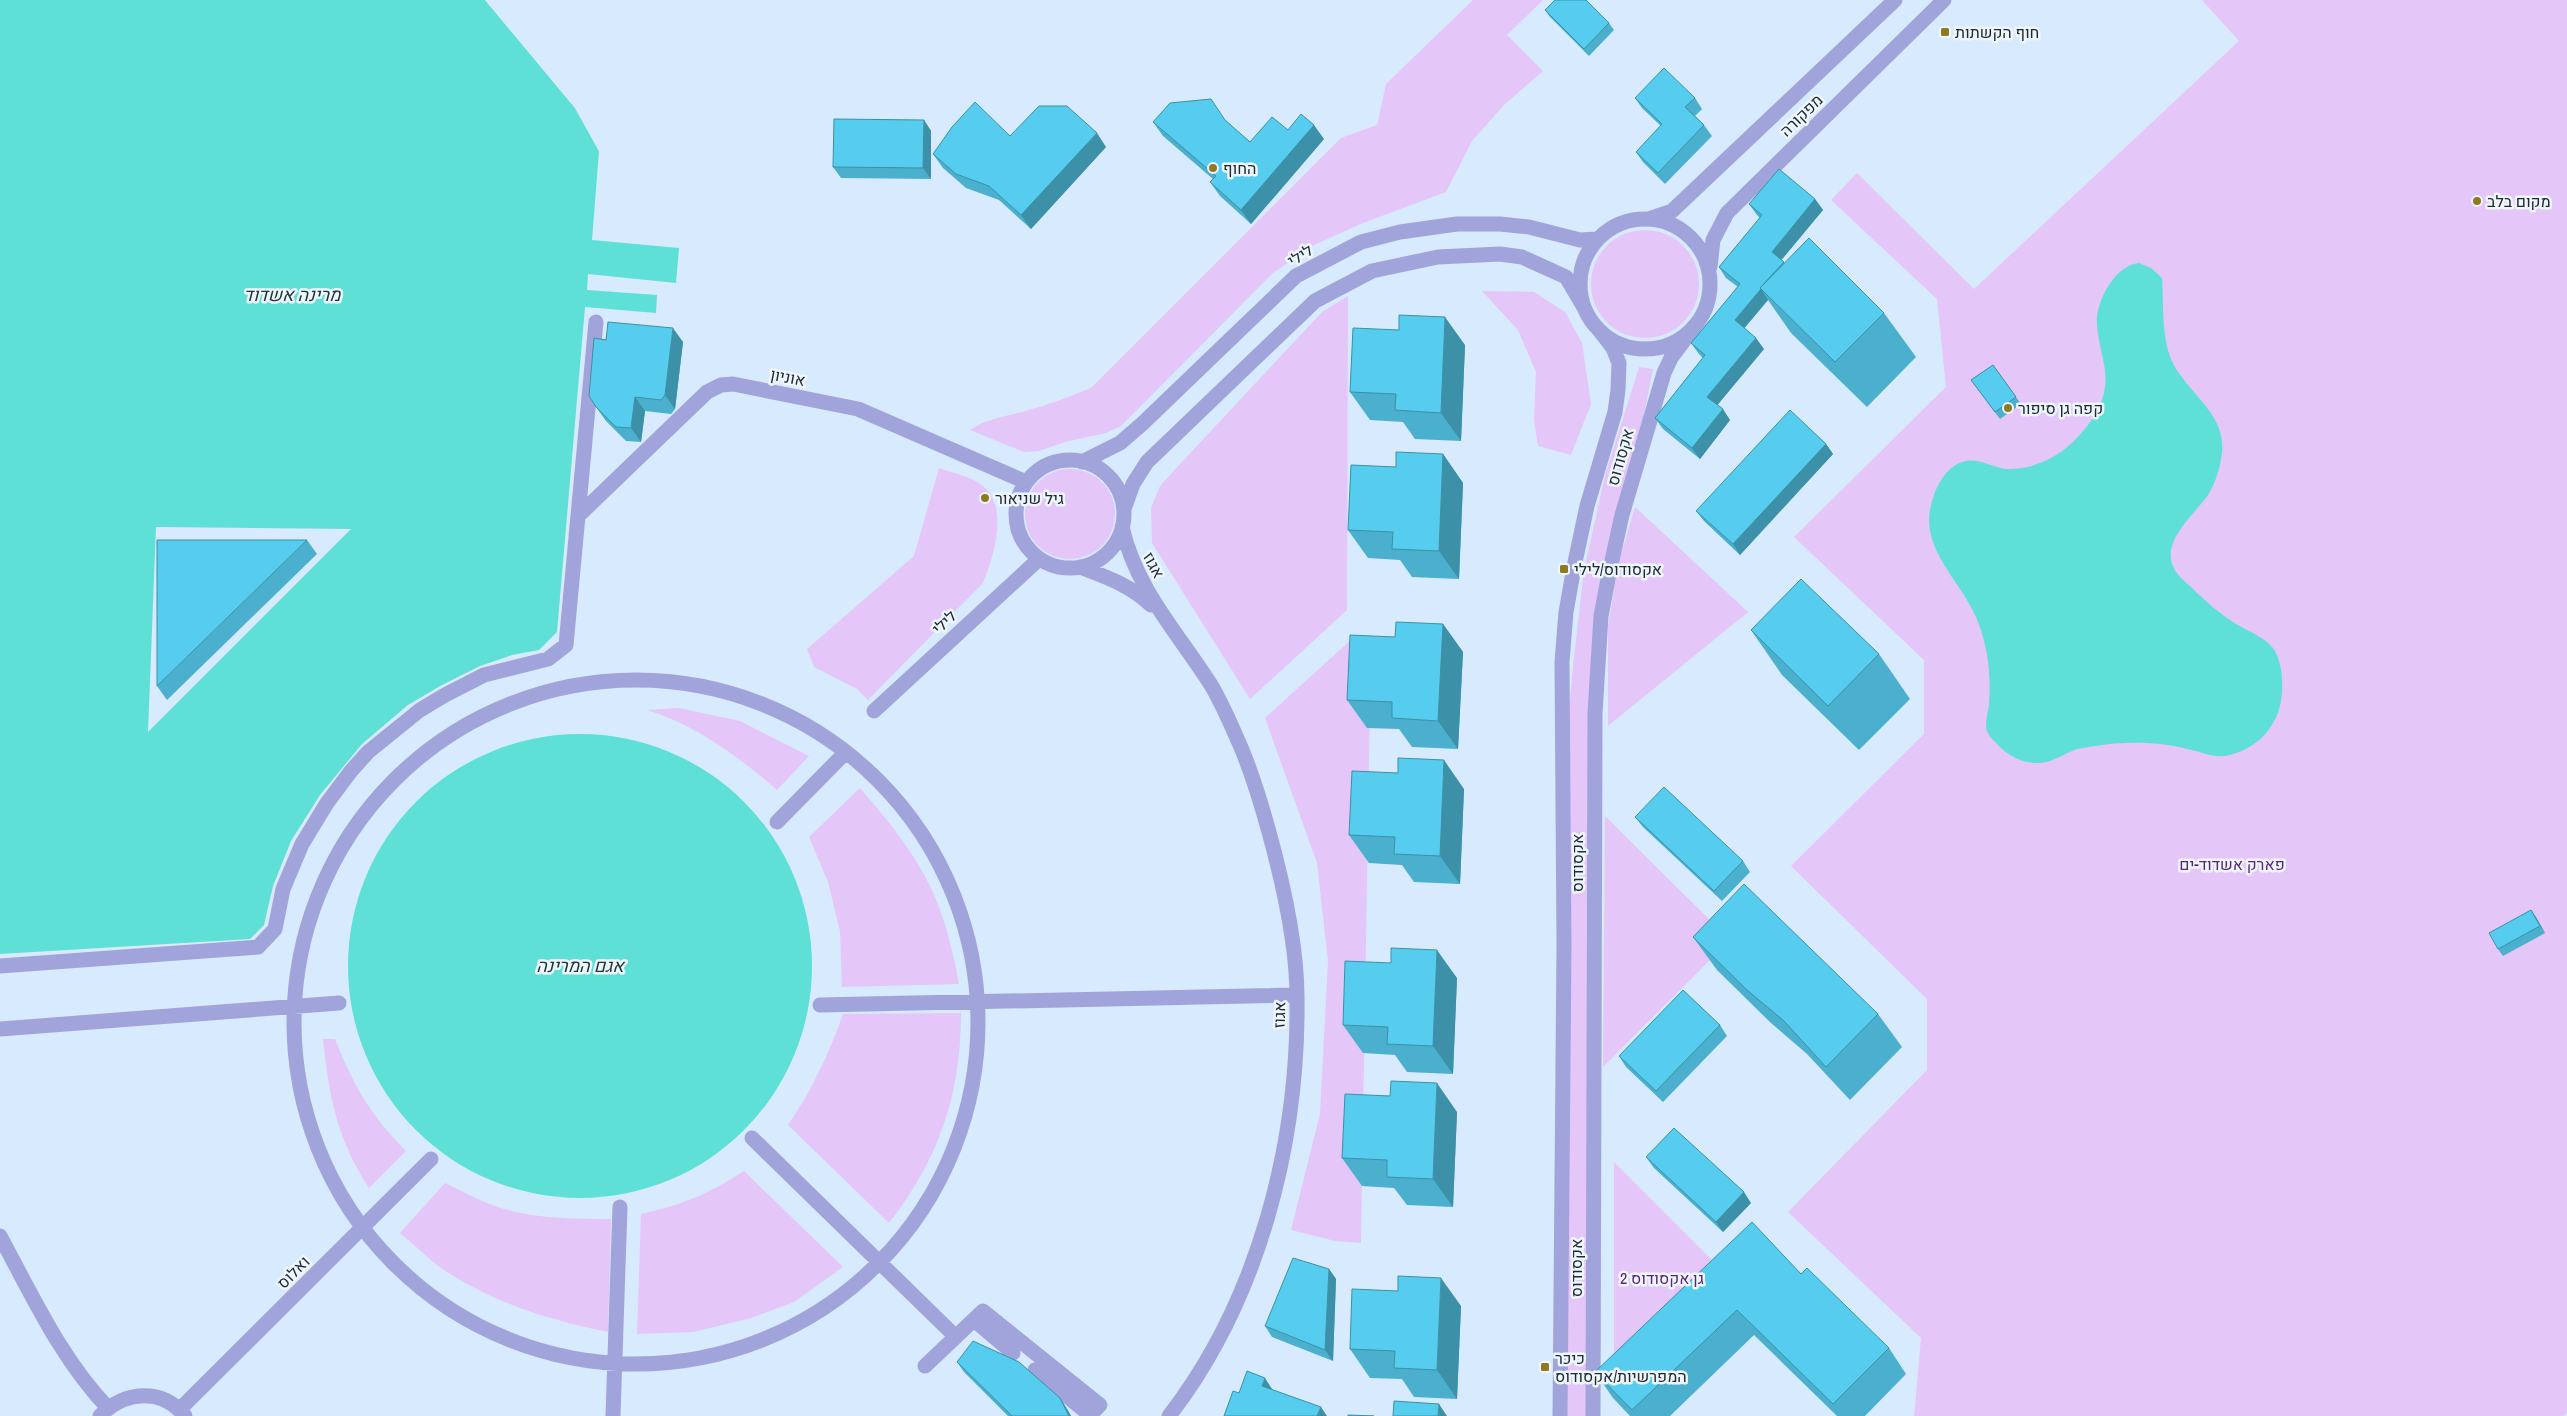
<svg xmlns="http://www.w3.org/2000/svg" width="2567" height="1416" font-family="'Archivo Narrow',Heebo,sans-serif">
  <style>
    .green { fill: #e5c6f8 }
    .water { fill: #5ee0d6 }
    .pier { fill: #d8eafd }
    .lines { fill: none; stroke-linecap: round; stroke-linejoin: round }
    .minor { stroke: #a1a4db; stroke-width: 15 }
    .wall { fill: #4ab0cd }
    .shaded-wall { fill: #3c90a7 }
    .building { fill: #56cdee; stroke: #3c90a7 }
    .poi-dot { fill: #907a20; stroke: #eef6fd; stroke-width: 2 }
    .labels { text-anchor: middle; dominant-baseline: central; stroke-width: 5; stroke-linejoin: round; paint-order: stroke }
    .poi-label { font-size: 16px; fill: #222930; stroke: #eef6fd; text-anchor: start }
    .street-label { font-size: 16px; fill: #222930; stroke: #eef6fd }
    .park-label { font-size: 16px; fill: #5d2379; stroke: #eef6fd }
    .water-label { font-size: 18px; font-style: italic; fill: #213735; stroke: #eef6fd }
  </style>
  <rect width="100%" height="100%" fill="#d8eafd"/>
  <path class="green" d="M1473,0h70l-36,35 36,36 -39,34 -32,36 -26,51 -83,31 -49,22 -41,28 -152,153 -15,7 -41,9 -26,9 -15,1 -54,-22c17,-12 35,-13 55,-19 23,-6 44,-14 66,-23l250,-250 36,-13 9,-41z
    M2202,0h365v1413l-4,3h-649l7,-78 -133,-126 139,-142v-71l-136,-133 133,-132v-74l-130,-123 152,-150 -9,-88 -106,-99 26,-27 117,116 265,-248z
    M1591 284a54 54 0 1 1 108 0a54 54 0 1 1-108 0Z
    M1482,291l52,1 31,20 17,31 9,61 -20,51 -33,-9 -4,-26 2,-48 -18,-42z
    M1348,296l-1,314 -97,89 -98,-156 -1,-35 9,-22 21,-23 141,-151z
    M1639,367l14,2 -10,50 -41,153 -16,844h-22l-1,-634 10,-116 11,-96 21,-94z
    M939,468c13,5 29,8 40,15 32,21 15,72 4,100l-115,117 -11,-11 -43,-22 -7,-18 107,-93z
    M1025 514a45 45 0 1 1 90 0a45 45 0 1 1-90 0Z
    M1635,507l113,105 -140,114v-99l10,-62z
    M1354,637l17,1 -10,605 -26,-2 -44,-11 29,-116 8,-153 -11,-98 -52,-145z
    M679,708l61,13 69,35 -32,34c-38,-33 -81,-65 -130,-80z
    M860,788c27,31 54,64 71,100 14,30 22,64 28,96l-117,3 -2,-56 -12,-49 -19,-45z
    M1605,816l125,124 -127,127z
    M961,1013c0,81 -22,146 -72,210l-101,-98c24,-35 41,-71 55,-111z
    M323,1039h12c19,48 35,75 71,112l-37,37c-32,-49 -40,-92 -46,-149z
    M1614,1162l116,116 -116,115z
    M744,1171l99,96 -49,35 -43,16 -58,14 -56,2 4,-120c43,-10 66,-19 103,-43z
    M445,1183c17,8 33,17 50,23 37,13 78,13 116,13l-3,113c-58,-12 -114,-29 -164,-62 -15,-10 -29,-25 -44,-37z"/>
  <path class="water" d="M0,0h485l90,108 24,43 -7,89 87,8 -3,35 -88,-9 -1,16 70,5 -1,18 -71,-6 -28,325 -18,18 -27,5 -32,11 -38,19 -34,20 -46,39 -42,51 -29,46 -18,45 -9,39 -14,14 -250,15z
    M2139,263l12,5 11,10c2,27 -1,55 9,81 14,33 56,54 51,94 -2,15 -6,29 -14,42 -13,19 -44,43 -36,69 3,9 12,17 19,23 13,13 29,27 45,37 12,7 28,13 37,24 8,11 10,30 9,43 -1,31 -21,56 -52,64 -15,4 -28,-3 -43,-6 -18,-5 -40,-7 -59,-6 -16,0 -34,3 -51,6 -9,3 -18,9 -27,12 -20,6 -39,-2 -53,-17 -5,-5 -11,-11 -11,-18 0,-7 2,-15 3,-22 2,-31 -1,-59 -13,-87 -16,-37 -56,-68 -45,-112 4,-17 15,-40 35,-44 14,-3 29,8 43,8 38,0 70,-26 88,-58 18,-33 2,-55 0,-86 -2,-23 18,-60 42,-62z
    M348 966a232 232 0 1 1 464 0a232 232 0 1 1-464 0Z"/>
  <path class="pier" d="M485,0l9,5 83,102 24,42 -2,2 -24,-43z
    M156,527l195,2 -203,203z"/>
  <g class="lines">
    <path class="minor" d="M1651,218l21,-7 223,-211
      M1580 284a65 65 0 1 1 130 0a65 65 0 1 1-130 0Z
      M1710,267l3,-27 14,-27 217,-213
      M1016 514a54 54 0 1 1 108 0a54 54 0 1 1-108 0Z
      M1082,462l38,-19 22,-19 154,-148 65,-34 39,-10 57,-8h43l29,3 51,13 17,-1
      M1124,509l9,-25 14,-22 168,-161 57,-30 66,-14 62,-3 22,3 44,20 19,32
      M578,516l129,-124 14,-7 12,-1 125,25 168,73
      M1122,527c14,62 56,106 89,158 11,18 20,40 29,60 12,28 21,58 29,87 14,51 28,112 28,165 2,145 -38,303 -128,419
      M1080,567c26,10 50,18 71,38
      M294 1022a342 342 0 1 1 684 0a342 342 0 1 1-684 0Z
      M874,711l165,-152
      M777,822l69,-70
      M0,966l258,-19 17,-18 8,-40 19,-45 25,-41 24,-32 17,-19 52,-42 25,-15 39,-20 64,-16 18,-14 30,-323
      M820,1005l477,-10
      M0,1029l339,-26
      M752,1138l204,199
      M0,1236c32,59 61,123 108,172
      M974,1320l39,33
      M925,1366l58,-55 117,94 -11,11
      M1035,1370l55,45
      M179,1410l252,-251
      M100,1416c24,-25 62,-29 85,0
      M613,1416l7,-209
      M1560,1416l4,-471 -2,-283 4,-50 8,-45 13,-61 28,-94 3,-22 1,-27 -6,-15 -14,-18
      M1593,1416l2,-703 6,-97 8,-42 13,-59 42,-142 7,-15 23,-31"/>
  </g>
  <path class="wall" d="M1545,10l64,13 5,7 -25,26 -39,-39z
    M1635,98h60l7,11 -7,7 9,9 8,11 -47,48 -22,-22 -7,-10 25,-26 -19,-18z
    M924,120l7,11v48l-90,-1 -8,-11z
    M1226,121l24,21 38,-12 36,9 -73,85 -31,-28 -10,-14 3,-3 -50,-43 -10,-14z
    M1010,136l96,11 -75,82 -32,-29 -33,-12 -23,-20 -10,-14z
    M1815,199l8,11 -42,50 3,3 100,50 32,44 -49,50 -76,-74 -23,-33 -24,28 20,21 -47,56 13,15 -30,39 -37,-30 -8,-11 48,-60 -4,-4 -8,-11 47,-56 -12,-9 -7,-11 41,-49 -3,-3 -8,-11z
    M606,340l77,2 -8,67 -4,5 -26,-3 -4,31 -15,-1 -20,-20 -10,-14z
    M1465,345l-4,96 -46,-2 -12,-17 -33,-2 -20,-28z
    M1993,365l28,39 -21,15 -29,-39z
    M1826,444l7,10 -93,101 -36,-34 -8,-10z
    M1443,454l20,29 -4,96 -47,-2 -12,-17 -32,-2 -20,-28 48,-63z
    M307,540l10,14 -150,146 -10,-14z
    M1443,624l20,28 -5,97 -46,-2 -13,-18 -32,-1 -20,-28 48,-63z
    M1751,630l128,24 31,45 -51,51 -77,-75z
    M1464,789l-4,95 -46,-2 -12,-17 -33,-2 -20,-28z
    M1635,817l108,44 7,11 -28,29 -79,-74z
    M2531,910l14,23 -42,23 -5,-7z
    M1693,937l185,77 24,33 -52,53 -43,-46 -36,-31 -54,-53z
    M1457,978l-4,96 -46,-2 -12,-17 -32,-2 -20,-28z
    M1720,1025l7,11 -64,66 -37,-35 -7,-11z
    M1457,1112l-4,95 -46,-2 -13,-17 -32,-2 -20,-28z
    M1646,1157l105,46 -28,29 -69,-64z
    M1329,1269l7,10 -3,82 -61,-24 -7,-11z
    M1801,1274l88,74 17,26 -41,42h-28l-83,-81 -84,81h-40l-17,-18 -18,-26z
    M1461,1306l-4,93 -43,-2 -12,-18 -32,-1 -20,-29z
    M957,1362l103,36 7,11 4,7h-63l-44,-44z"/>
  <path class="shaded-wall" d="M924,120l7,11v48l-8,-11z
    M1314,125l10,14 -73,85 -10,-14z
    M1097,133l9,14 -75,82 -10,-14z
    M1815,199l8,11 -44,53 -7,-11z
    M1761,289l7,11 -26,31 -7,-11z
    M1445,317l20,28 -4,96 -20,-28z
    M673,328l10,14 -8,67 -10,-14z
    M1756,338l8,11 -49,59 -8,-11z
    M635,397l10,14 -4,31 -10,-14z
    M1723,409l7,11 -30,39 -8,-11z
    M1826,444l7,10 -93,101 -7,-11z
    M1443,454l20,29 -4,96 -20,-28z
    M1443,624l20,28 -5,97 -20,-28z
    M1444,760l20,29 -4,95 -20,-28z
    M2531,910l5,7 9,16 -5,-7z
    M1437,950l20,28 -4,96 -20,-28z
    M1437,1083l20,29 -4,95 -20,-28z
    M1744,1192l7,11 -28,29 -7,-10z
    M1329,1269l7,10 -3,82 -8,-11z
    M1441,1278l20,28 -4,93 -20,-29z
    M1265,1378l9,14 -12,-6z
    M1060,1398l7,11 4,7h-2z
    M1439,1404l8,12h-9z
    M1321,1407l6,9h-10z"/>
  <path class="building" d="M1555,0h31l23,23 -25,26 -39,-39z
    M1664,68l31,30 -10,9 19,18 -46,48 -22,-21 26,-28 -27,-26z
    M1211,99l14,21 25,22 22,-25 16,13 13,-16 13,11 -73,85 -31,-28 6,-6 -63,-54 17,-19z
    M975,102l35,34 29,-30h28l30,27 -76,82 -32,-29 -33,-12 -23,-20 19,-27z
    M834,119l90,1 -1,48 -90,-1z
    M1779,169l36,30 -43,53 12,10 -13,14 -11,12 1,1 -26,31 21,18 -49,59 16,12 -31,39 -37,-30 50,-63 -14,-12 49,-59 -21,-17 43,-52 -13,-11z
    M1809,238l75,75 -49,49 -75,-74z
    M1399,315l46,2 -4,96 -46,-3 1,-16 -46,-2 3,-64 46,2z
    M608,322l65,6 -8,67 -4,5 -26,-3 -4,31 -15,-1 -20,-20 -7,-11 5,-58 12,2z
    M1993,365l23,32 -21,15 -24,-32z
    M1790,410l36,34 -93,100 -37,-33z
    M1396,452l47,2 -4,97 -47,-2 1,-17 -45,-2 3,-65 45,2z
    M157,540h150l-150,146z
    M1801,579l78,75 -51,52 -77,-76z
    M1396,622l47,2 -5,97 -46,-3v-16l-45,-2 3,-65 45,2z
    M1398,758l46,2 -4,96 -46,-2 1,-17 -46,-2 3,-64 46,2z
    M1664,787l79,74 -29,30 -79,-74z
    M1744,884l134,130 -52,53 -42,-46 -37,-31 -54,-53z
    M2531,910l9,16 -42,23 -9,-16z
    M1391,948l46,2 -4,96 -46,-2 1,-17 -45,-2 2,-64 46,2z
    M1683,990l37,35 -64,66 -37,-35z
    M1391,1081l46,2 -4,96 -46,-2v-17l-45,-2 3,-64 45,2z
    M1674,1128l70,64 -28,30 -70,-65z
    M1752,1222l49,52 6,-6 82,80 -56,56 -96,-94 -105,100 -37,-38z
    M1293,1258l36,11 -4,81 -60,-24z
    M1398,1276l43,2 -4,92 -43,-2 1,-17 -45,-2 2,-60 46,2z
    M973,1341l46,21 41,36 9,18h-57l-55,-54z
    M1247,1371l18,7 -3,8 59,21 -4,9h-93l9,-25 6,2z
    M1394,1401l45,3 -1,12h-45z
    M1348,1415l26,1h-26z"/>
  <g class="poi-dot">
    <rect x="1940" y="27" width="10" height="10" rx="2.5"/>
    <circle cx="1213" cy="168" r="5"/>
    <circle cx="2477" cy="201" r="5"/>
    <circle cx="2008" cy="408" r="5"/>
    <circle cx="985" cy="498" r="5"/>
    <rect x="1559" y="564" width="10" height="10" rx="2.5"/>
    <rect x="1540" y="1362" width="10" height="10" rx="2.5"/>
  </g>
  <g class="labels">
    <g class="poi-label">
      <text x="1955" y="32">חוף הקשתות</text>
      <text x="1223" y="168">החוף</text>
      <text x="2487" y="201">מקום בלב</text>
      <text x="2018" y="408">קפה גן סיפור</text>
      <text x="995" y="498">גיל שניאור</text>
      <text x="1574" y="569">אקסודוס/לילי</text>
      <text x="1555" y="1358">כיכר<tspan x="1555" dy="18">המפרשיות/אקסודוס</tspan></text>
    </g>
    <g class="street-label">
      <text transform="translate(1801 115) rotate(-44)">מפקורה</text>
      <text transform="translate(1300 255) rotate(-32)">לילי</text>
      <text transform="translate(788 377) rotate(11)">אוניון</text>
      <text transform="translate(1620 457) rotate(-74)">אקסודוס</text>
      <text transform="translate(1154 565) rotate(62)">אגוז</text>
      <text transform="translate(944 622) rotate(-43)">לילי</text>
      <text transform="translate(1577 863) rotate(-90)">אקסודוס</text>
      <text transform="translate(1279 1015) rotate(-88)">אגוז</text>
      <text transform="translate(1576 1268) rotate(-90)">אקסודוס</text>
      <text transform="translate(293 1272) rotate(-45)">ואלוס</text>
    </g>
    <g class="park-label">
      <text x="2232" y="864">פארק אשדוד-ים</text>
      <text x="1662" y="1278">גן אקסודוס 2</text>
    </g>
    <g class="water-label">
      <text x="292" y="294">מרינה אשדוד</text>
      <text x="580" y="965">אגם המרינה</text>
    </g>
  </g>
</svg>
